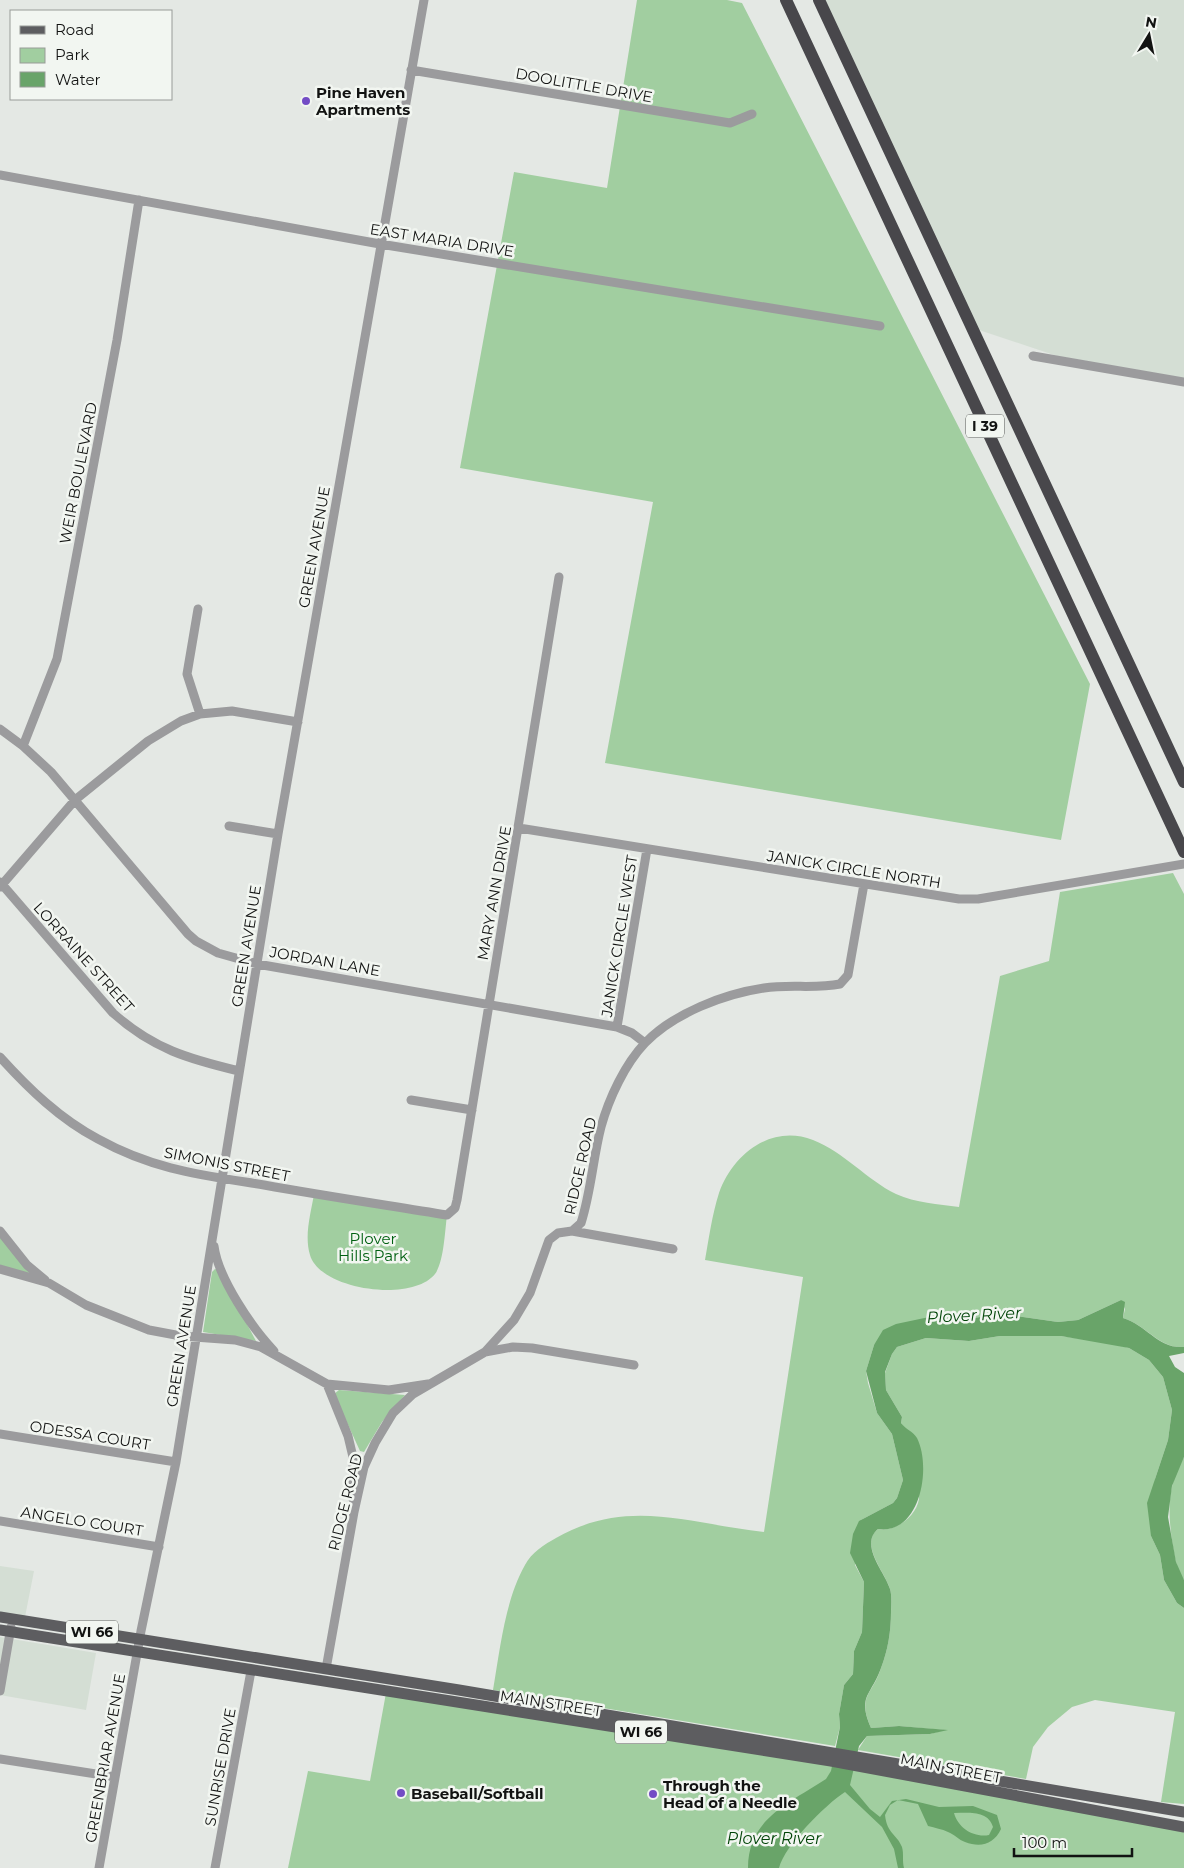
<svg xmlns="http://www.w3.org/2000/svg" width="1184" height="1868" font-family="Montserrat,sans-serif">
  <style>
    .built { fill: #d4ded4 }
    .green { fill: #a1cea0 }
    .water { fill: #69a469; fill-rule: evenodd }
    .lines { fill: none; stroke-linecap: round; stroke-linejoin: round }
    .minor { stroke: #9b9b9d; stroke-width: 9 }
    .major { stroke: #5d5d60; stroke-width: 11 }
    .highway { stroke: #48474b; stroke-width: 12 }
    .poi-dot { fill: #734cc5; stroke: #f2f6f1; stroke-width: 2 }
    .labels { text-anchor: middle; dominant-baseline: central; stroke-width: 5; stroke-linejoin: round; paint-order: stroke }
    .shield { fill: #f2f6f1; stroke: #555755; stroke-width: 1 }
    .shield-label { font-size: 14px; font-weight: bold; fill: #121312 }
    .street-label { font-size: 15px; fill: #121312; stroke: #f2f6f1 }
    .poi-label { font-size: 15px; font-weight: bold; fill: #121312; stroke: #f2f6f1; text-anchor: start }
    .park-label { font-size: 15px; fill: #006011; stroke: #f2f6f1 }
    .water-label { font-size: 16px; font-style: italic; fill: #004407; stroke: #f2f6f1 }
  </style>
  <rect width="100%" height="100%" fill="#e4e8e4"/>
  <path class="built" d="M819,0h365v378l-127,-22 -84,-28z
    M0,1566l34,5 -9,46 -25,-4z
    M0,1637l96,16 -10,57 -86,-15z"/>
  <path class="green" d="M637,0h90l15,3 348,681 -29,156 -456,-77 48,-261 -193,-34 54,-296 93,16z
    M1173,873l11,21v453c-25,2 -37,-22 -61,-29l2,-9 -4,-9 -43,20 -20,2 -56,-8 -43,6 -25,-4 -60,29 -8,26 2,12 9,30 15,21 11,46 -6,18 -4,5 -32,17 -6,45 9,17 -2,50 -8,19 -1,23 -9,11 -5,29 1,13 -5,19 -342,-56c7,-40 12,-90 32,-125 6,-12 20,-21 31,-27 72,-41 133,-14 208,-6l39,-255 -98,-17c4,-22 7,-45 14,-67 14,-39 52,-69 94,-53 31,12 54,40 83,54 20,9 42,10 63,13l41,-231 49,-15 11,-69z
    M314,1194l133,21c-2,15 -3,47 -12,59 -23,29 -115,16 -125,-19 -6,-20 1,-42 4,-61z
    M0,1231l49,52 -49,-14z
    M215,1269l3,1 38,71 -53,-9 9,-60z
    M1000,1336h61l50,7 18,5 20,12 14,17 9,33 -4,30 -13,39 -4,57 9,19 4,25 13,23 7,5v196l-23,-2 14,-90 -80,-12 -23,7 -24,20 -15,20 -7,32 -168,-29 9,-14 63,-2 14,-4 -45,-4 -28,2c-14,-33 1,-32 10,-60 7,-18 10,-37 10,-56 0,-8 1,-17 -1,-23 -5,-17 -31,-45 -12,-60 17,3 38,-12 41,-30 1,-9 -12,-58 -14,-70l-4,-6 1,-6 -16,-27 -1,-17 7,-19 5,-7 29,-9 43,3z
    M339,1390l66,5 -23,27 -18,30 -4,-1 -26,-57z
    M1184,1457v123c-7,-9 -9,-21 -11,-33 -5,-32 -7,-60 11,-90z
    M386,1693l445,68 353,66v41h-896l20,-97 62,10z"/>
  <path class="water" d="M1121,1300l4,2 -2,16c24,7 35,31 61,29v6l-15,3 6,11 9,6v84l-12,29 -4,31 8,45 8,18v28l-7,-5 -13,-23 -4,-25 -9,-19 -4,-33 21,-63 4,-30 -9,-33 -14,-17 -20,-12 -68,-12h-61l-31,5 -43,-3 -29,9 -5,7 -7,18 1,18 16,27 -1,6c5,7 12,8 16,15 15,30 3,97 -39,91 -19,16 7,43 12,60 2,6 1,16 1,23 0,19 -3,38 -10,56 -10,28 -24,28 -10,60l28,-2 49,4 -18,4 -63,2 -8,10 -9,39 20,24 10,8 12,-16 14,-2 33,8 34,-1 24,9 4,14c-7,15 -20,19 -36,13 -6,-2 -11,-8 -17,-10 -6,-3 -13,-4 -20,-6l-10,-22 -20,-4 -8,5 -5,10c2,19 12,19 17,32 2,7 0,14 2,21h-6l-4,-19 -12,-22 -37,-35c-20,13 -60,53 -66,76h-31c0,-50 42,-65 78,-89l5,-8 9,-44 -1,-13 5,-29 9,-11 1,-23 8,-19 2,-50 -14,-29 3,-19 6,-13 34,-18 4,-5 6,-18 -11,-46 -15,-21 -11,-42 8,-26 9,-15 13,-6 38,-8 25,4 43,-6 56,8 20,-2zM954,1813c14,0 34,-3 39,14l-4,8c-15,3 -31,-7 -35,-22z"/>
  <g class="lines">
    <path class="minor" d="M411,70l319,53 22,-9
      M0,175l380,69 500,82
      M1033,356l151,26
      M198,609l-11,65 13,40
      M0,729l23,17 28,26 137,162 8,7 22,12 39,11 360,63 15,6 13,10
      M23,746l34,-87 60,-319 22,-140
      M229,826l49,8
      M519,828l440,71h19l206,-35
      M0,882l113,131c40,36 76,46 126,58
      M0,887l75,-87 73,-59 33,-20 19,-7 32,-3 66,11
      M617,1027l30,-178
      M0,1057c29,32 60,62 98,82 56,31 104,36 166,46 61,11 122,20 183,30l8,-7 2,-8 102,-623
      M411,1100l61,10
      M0,1231l27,34 18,15
      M572,1231l101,18
      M214,1246c4,32 38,82 60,105
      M0,1269l49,14 37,22 63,25 32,6 54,4 26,7 66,37 62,6 39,-6
      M485,1352l28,-5 19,1 102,17
      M327,1384l21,52 5,21v42
      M0,1434l176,28
      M0,1521l159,26
      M326,1669l28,-157 10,-45 11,-24 18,-30 20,-19 72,-42 29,-32 16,-27 19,-53 9,-7 14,-2 9,-8c10,-31 12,-65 20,-96 8,-29 24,-63 44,-84 29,-30 79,-49 119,-55 25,-4 52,1 76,-4l8,-9 16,-91
      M0,1691l11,-64
      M0,1759l115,18
      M99,1868l42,-237 35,-169 102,-628 146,-834
      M215,1868l36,-197"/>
    <path class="major" d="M0,1617l459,73 725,122
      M0,1630l831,131 353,66"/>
    <path class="highway" d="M786,0l398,852
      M819,0l365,782"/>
  </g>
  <g class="poi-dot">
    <circle cx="306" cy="101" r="5"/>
    <circle cx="401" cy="1793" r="5"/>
    <circle cx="653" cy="1794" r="5"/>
  </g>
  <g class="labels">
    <g class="shield">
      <rect x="966" y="414.5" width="38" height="23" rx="4"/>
      <rect x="66" y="1620.5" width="52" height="23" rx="4"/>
      <rect x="615" y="1720.5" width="52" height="23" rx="4"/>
    </g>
    <g class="shield-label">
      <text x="985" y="426">I 39</text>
      <text x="92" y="1632">WI 66</text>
      <text x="641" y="1732">WI 66</text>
    </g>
    <g class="street-label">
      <text transform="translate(584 85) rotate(10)">DOOLITTLE DRIVE</text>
      <text transform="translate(442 240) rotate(9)">EAST MARIA DRIVE</text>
      <text transform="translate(78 473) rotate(-79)">WEIR BOULEVARD</text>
      <text transform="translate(314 547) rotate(-80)">GREEN AVENUE</text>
      <text transform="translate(854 869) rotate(9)">JANICK CIRCLE NORTH</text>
      <text transform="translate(494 893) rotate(-80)">MARY ANN DRIVE</text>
      <text transform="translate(619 936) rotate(-81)">JANICK CIRCLE WEST</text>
      <text transform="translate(246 946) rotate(-81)">GREEN AVENUE</text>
      <text transform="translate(84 957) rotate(48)">LORRAINE STREET</text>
      <text transform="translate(325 961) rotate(10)">JORDAN LANE</text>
      <text transform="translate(227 1164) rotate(11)">SIMONIS STREET</text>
      <text transform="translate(580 1166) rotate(-77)">RIDGE ROAD</text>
      <text transform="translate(181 1346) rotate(-81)">GREEN AVENUE</text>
      <text transform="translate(90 1435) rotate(9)">ODESSA COURT</text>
      <text transform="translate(345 1502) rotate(-76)">RIDGE ROAD</text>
      <text transform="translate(82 1521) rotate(9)">ANGELO COURT</text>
      <text transform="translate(551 1703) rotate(9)">MAIN STREET</text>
      <text transform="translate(105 1758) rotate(-80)">GREENBRIAR AVENUE</text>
      <text transform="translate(220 1767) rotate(-80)">SUNRISE DRIVE</text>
      <text transform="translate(951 1768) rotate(11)">MAIN STREET</text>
    </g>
    <g class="poi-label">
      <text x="316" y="92">Pine Haven<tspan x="316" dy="17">Apartments</tspan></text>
      <text x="663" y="1785">Through the<tspan x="663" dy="17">Head of a Needle</tspan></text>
      <text x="411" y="1793">Baseball/Softball</text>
    </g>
    <g class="park-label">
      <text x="373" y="1238">Plover<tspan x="373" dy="17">Hills Park</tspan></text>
    </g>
    <g class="water-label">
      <text transform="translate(974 1315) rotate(-3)">Plover River</text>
      <text x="774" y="1838">Plover River</text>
    </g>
  </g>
  <rect x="10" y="10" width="162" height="90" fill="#f2f6f1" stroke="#989b98"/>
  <rect x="20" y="26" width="25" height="8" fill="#5d5d60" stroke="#989b98"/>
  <text x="55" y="35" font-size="15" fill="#121312">Road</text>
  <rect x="20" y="48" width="25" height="15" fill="#a1cea0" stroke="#989b98"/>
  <text x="55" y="60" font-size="15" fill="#121312">Park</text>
  <rect x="20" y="72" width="25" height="15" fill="#69a469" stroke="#989b98"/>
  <text x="55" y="85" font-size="15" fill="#121312">Water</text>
  <g transform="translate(1149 35) rotate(10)" stroke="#f2f6f1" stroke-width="4" paint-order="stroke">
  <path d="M0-4L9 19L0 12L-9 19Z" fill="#121312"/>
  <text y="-8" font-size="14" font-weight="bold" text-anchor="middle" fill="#121312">N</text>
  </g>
  <path d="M1014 1848v8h118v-8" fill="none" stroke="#121312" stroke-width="2.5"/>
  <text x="1022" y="1848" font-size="15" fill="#121312" stroke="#f2f6f1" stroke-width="4" paint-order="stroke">100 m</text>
</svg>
